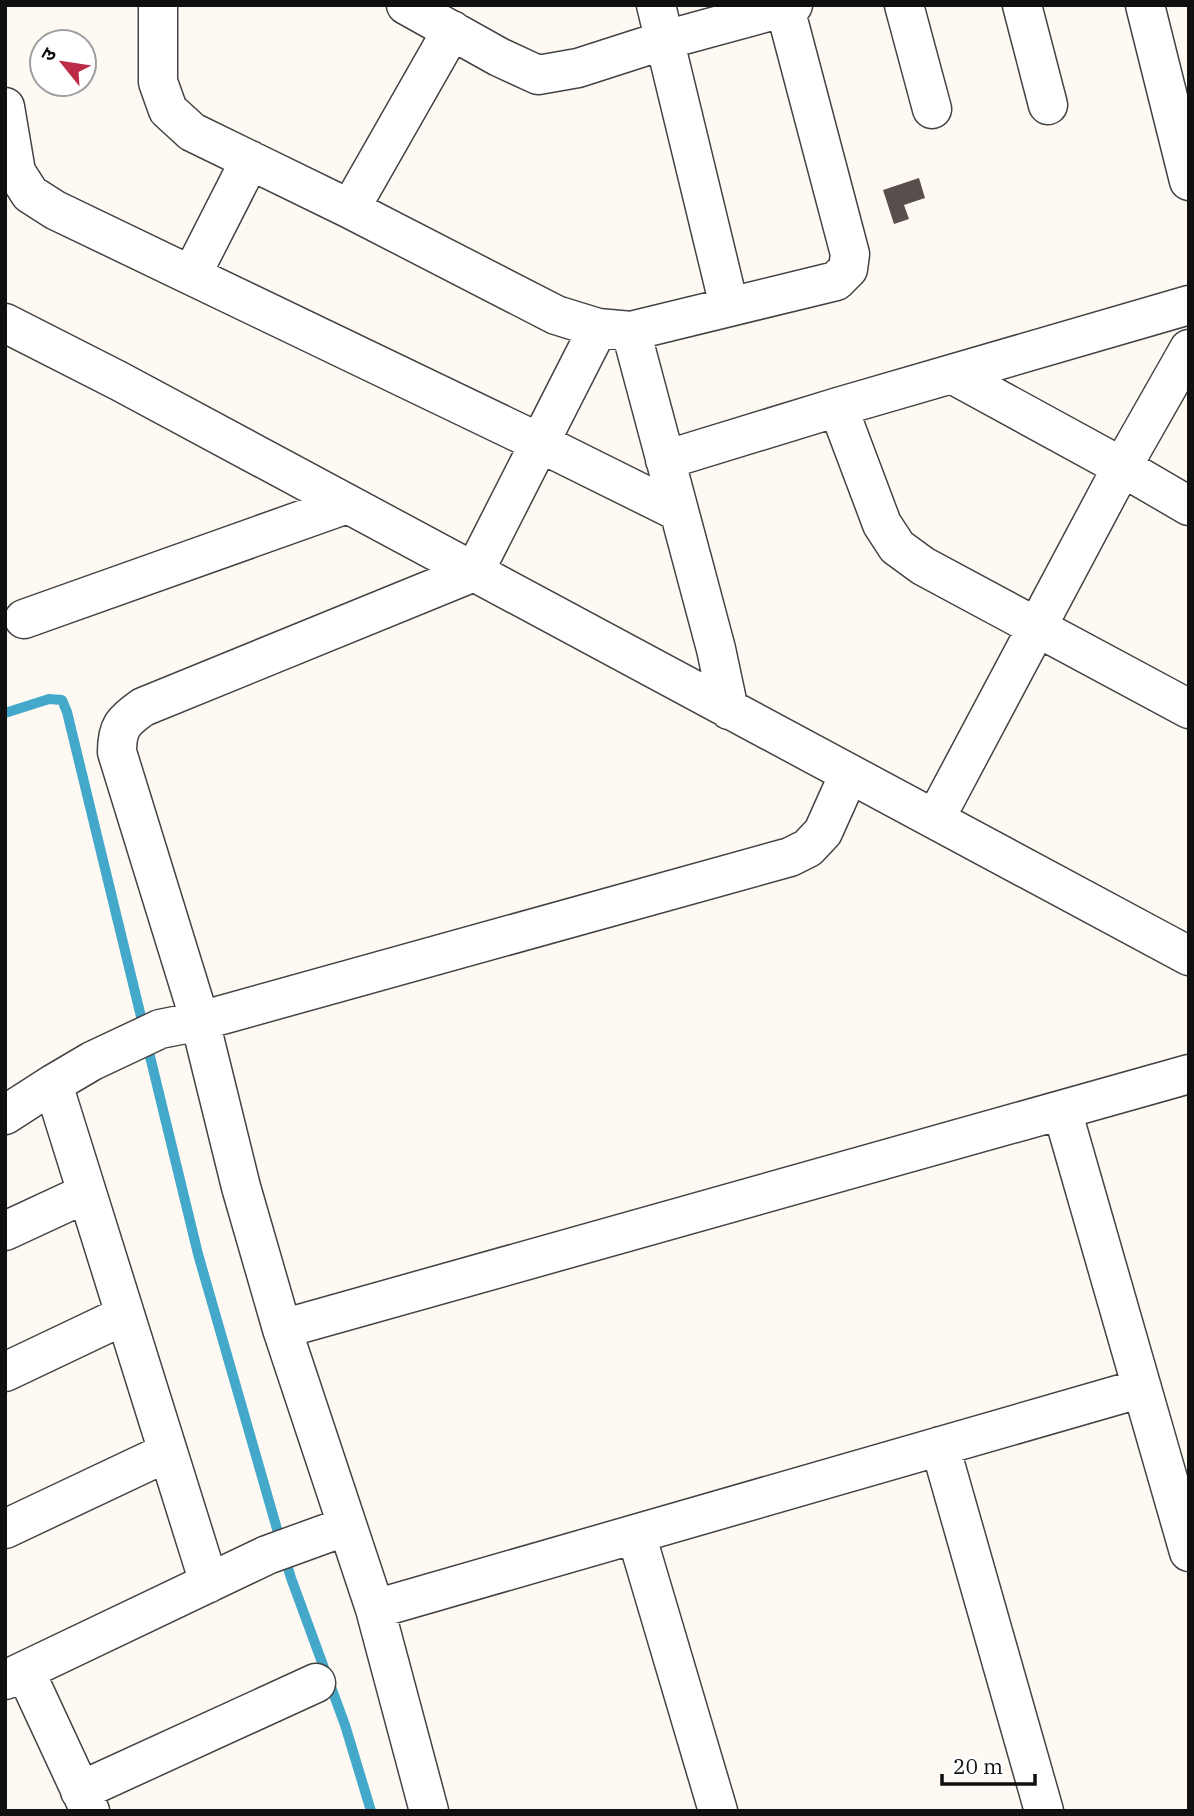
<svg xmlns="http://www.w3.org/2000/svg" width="1194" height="1816" font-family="'IBM Plex Serif','Noto Sans Devanagari',serif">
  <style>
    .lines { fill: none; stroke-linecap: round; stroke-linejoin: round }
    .stream { stroke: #43a8c9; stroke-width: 10 }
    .building { fill: #584f4c }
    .minor-casing { stroke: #434343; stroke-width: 41 }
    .minor { stroke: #fff; stroke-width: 38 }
  </style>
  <rect width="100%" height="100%" fill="#fefaf3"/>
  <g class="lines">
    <path class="stream" d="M5,713l44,-14 13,1 5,12 77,317
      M147,1044l51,210 83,289
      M285,1558l6,20 54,147 26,86"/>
  </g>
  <path class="building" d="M919,178l6,20 -21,7 5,14 -15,5 -11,-34z"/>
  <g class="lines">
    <defs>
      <path id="minor" d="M158,5v77l10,28 24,22 158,77 206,106 42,13 33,3 205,-50 12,-12 2,-15 -65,-246
        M406,5l93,52 39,18 40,-7 87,-28 128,-35
        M656,5l73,301
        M904,5l28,104
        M1022,5l26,100
        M1145,5l44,176
        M5,107l11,65 14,22 25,16 485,233 139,69
        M350,209l102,-179
        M192,274l58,-114
        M5,323l114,58 1070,575
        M631,331l85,318 13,61
        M952,374l170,93 67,39
        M838,407l44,117 15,23 26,19 266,143
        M665,460l173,-53 351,-102
        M24,619l323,-115
        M935,819l187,-352 67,-118
        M53,1084l156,499
        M1062,1110l127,442
        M5,1115l48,-31 39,-23 68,-32 40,-8 590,-164 18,-9 15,-16 26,-58
        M5,1231l82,-38
        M282,1329l907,-255
        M5,1372l120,-57
        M940,1446l104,365
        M5,1529l163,-77
        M636,1534l82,277
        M375,1609l767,-221
        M25,1671l65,140
        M5,1680l262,-125 80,-29
        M80,1791l236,-108
        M429,1811l-54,-202 -93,-280 -41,-142 -41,-166 -83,-269c0,-25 6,-31 26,-45l331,-135 124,-244"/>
    </defs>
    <use href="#minor" class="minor-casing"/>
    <use href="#minor" class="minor"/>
  </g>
  <rect width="1194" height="1816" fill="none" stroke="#101010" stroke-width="14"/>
  <g transform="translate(63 63) rotate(300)"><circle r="33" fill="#ffffff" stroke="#9f9f9f" stroke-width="2"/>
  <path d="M0-5L12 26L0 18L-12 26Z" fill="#bc2c49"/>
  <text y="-10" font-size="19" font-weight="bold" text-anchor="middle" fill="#101010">उ</text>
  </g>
  <path d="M942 1774v10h93v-10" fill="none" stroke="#101010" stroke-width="3.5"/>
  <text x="953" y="1774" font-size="21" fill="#101010" stroke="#ffffff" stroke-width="5" paint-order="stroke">20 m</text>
</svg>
